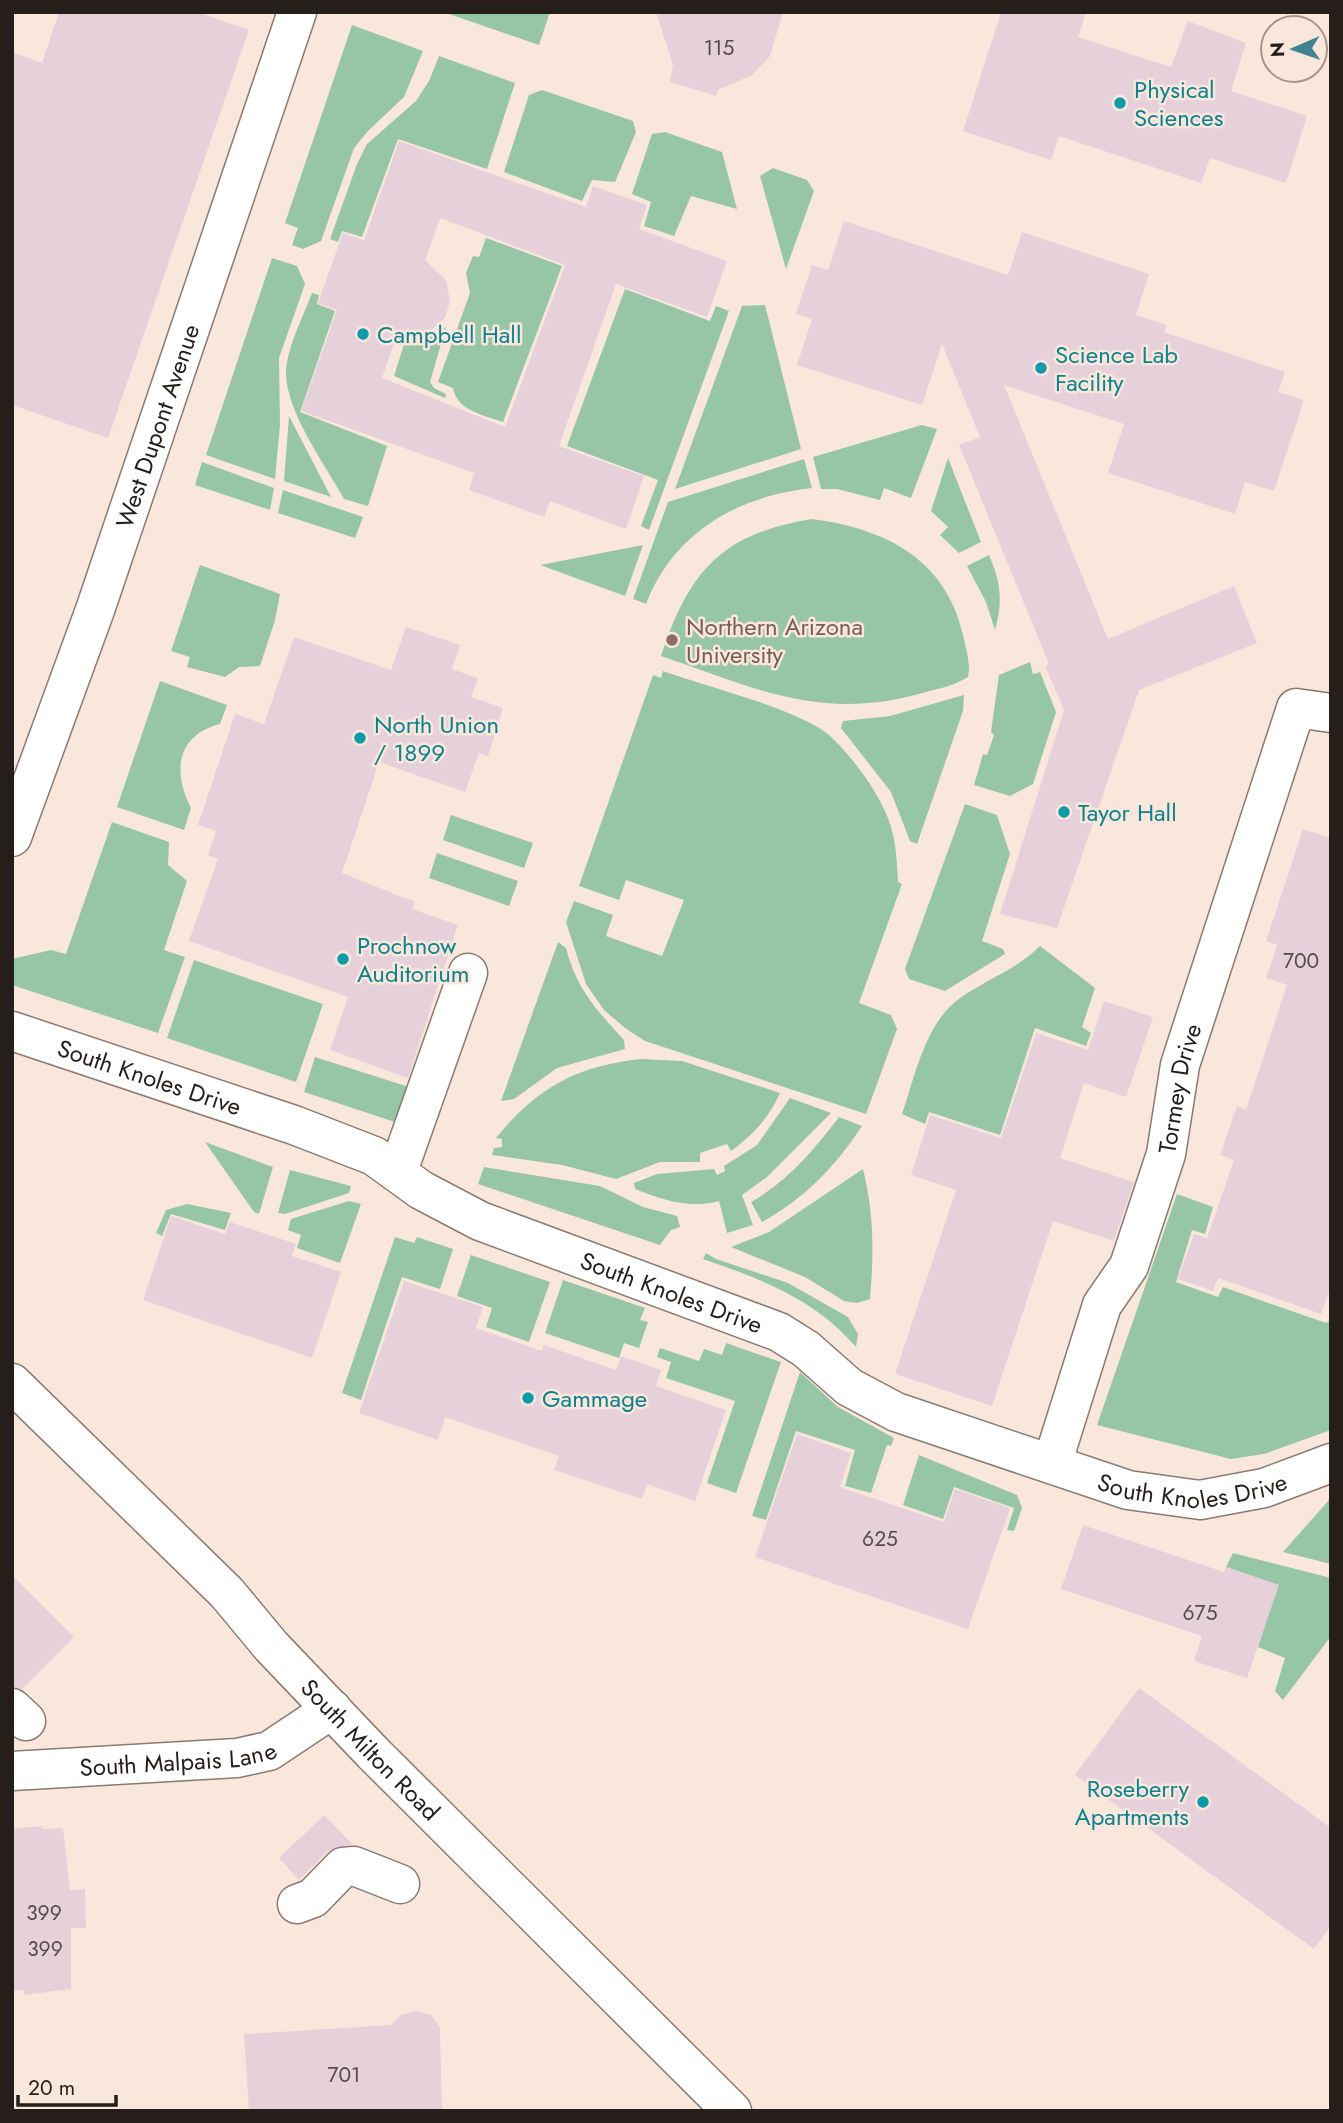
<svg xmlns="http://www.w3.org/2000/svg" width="1343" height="2123" font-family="Jost,sans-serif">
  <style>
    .green { fill: #97c6a7 }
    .building { fill: #e6d1da; fill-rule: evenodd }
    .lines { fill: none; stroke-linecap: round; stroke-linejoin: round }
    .minor-casing { stroke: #8b7a6f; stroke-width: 41 }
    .major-casing { stroke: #8b7a6f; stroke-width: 41 }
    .minor { stroke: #fff; stroke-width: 38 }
    .major { stroke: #fff; stroke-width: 38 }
    .culture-dot { fill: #0f9aa8; stroke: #fae7db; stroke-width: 2.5 }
    .education-dot { fill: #8d6e63; stroke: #fae7db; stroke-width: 2.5 }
    .labels { text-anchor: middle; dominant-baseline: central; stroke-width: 5; stroke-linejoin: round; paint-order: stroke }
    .number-label { font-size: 21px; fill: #554b4a }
    .culture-label { font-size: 24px; fill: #0d838f; stroke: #fae7db; text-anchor: start }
    .street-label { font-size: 24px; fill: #251e1a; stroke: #fae7db }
    .education-label { font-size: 24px; fill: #785e54; stroke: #fae7db; text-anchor: start }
  </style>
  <rect width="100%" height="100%" fill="#fae7db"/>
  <path class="green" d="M443,12h107l-11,33z
    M352,25l71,26 -19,46 -36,34 -14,17 -33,93 -18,8 -11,-4 6,-17 -13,-5z
    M439,56l76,27 -28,86 -89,-30 -36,98 -20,-6 -4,11 -8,-3 27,-75 10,-20 49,-43 13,-20z
    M542,90l91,31 3,11 -21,50 -23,-2 -10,21 -78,-29 25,-77z
    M665,132l57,20 15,57 -46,-13 -17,40 -30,-10 7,-24 -19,-8 20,-60z
    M773,168l34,12 7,11 -28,78 -26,-93z
    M486,238l76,28 -59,156c-19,-7 -46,-11 -50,-34l-15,-6 32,-89 -4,-20 7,-17 6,1z
    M272,258l25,8 8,18 -26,74 1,67 -5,54 -69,-24z
    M625,289l85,32 6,-15 13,5 -80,219 -8,-4 17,-46 -91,-34z
    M312,293l7,2 -2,9 18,7 -35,101 87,34 -19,60 -24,-7c-19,-35 -59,-88 -58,-128 2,-26 17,-54 26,-78z
    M765,305l36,144 -126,40 67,-183z
    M446,327l-16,55 4,6 12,6 -1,4 -51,-22 11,-35 29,-5z
    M289,416l42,81 -47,-16z
    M922,425l15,4 -26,69 -27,-10 -4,12 -43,-11h-16l-8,-32z
    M948,458l33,84 -22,11 -19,-18 8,-8 -17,-16z
    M804,459l8,29c-74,8 -138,44 -166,116l-13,-5 35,-97z
    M202,462l72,26 -4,22 -75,-25z
    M283,490l80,27 -8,21 -77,-25z
    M812,519c71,9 134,39 151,116 3,14 8,29 5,42 -14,9 -31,12 -46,16 -101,29 -167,-5 -261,-37 28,-85 60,-122 151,-137z
    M643,545l-18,51 -85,-31z
    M989,555c12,28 14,46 6,75l-9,-28 -19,-36z
    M200,565l80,29 -5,26 -15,46 -21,1 -14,10 -38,-10 3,-10 -19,-6z
    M1030,662l3,12 7,-2 16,40 -23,72 -23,12 -36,-11 9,-31 4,1 7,-20 -3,-3 8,-57z
    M663,671c41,15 135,38 166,64 22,20 48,55 59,83 8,20 9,44 10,64l4,2 -43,119 32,12 6,14 -31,85 -221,-73 -20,-13 -21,-18 -18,-26 -20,-62 8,-21 39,14 -7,21 56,20 22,-56 -58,-20 -7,20 -40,-14 74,-211 8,3z
    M160,681l67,24 -7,19c-43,11 -48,47 -29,84l-7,22 -67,-23z
    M964,695l-1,16 -46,133 -7,-3 -19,-49 -50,-64 2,-7 47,-5z
    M965,804l32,11 13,39 -28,87 21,8 2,5 -60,37 -36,-12 -4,-10z
    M451,815l82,28 -9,25 -81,-28z
    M112,822l57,20 -1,23 19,16 -23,69 21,7 -27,76 -146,-48v-26l39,-9 15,4z
    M437,853l81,28 -9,25 -80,-28z
    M558,942l8,6c11,42 30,61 58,92l1,9 -68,19 -43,31 -13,2z
    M1040,946l55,42 -13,39 9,6 -5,13 -51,-18 -35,107 -71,-23 -4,12 -23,-10c14,-40 23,-93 61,-118 26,-18 54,-27 77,-50z
    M194,960l129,44 -27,78 -129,-44z
    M315,1057l97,31 -11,36 -97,-32z
    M641,1059l41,2 98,32c-11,25 -27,42 -49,58l-4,-7 -27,9v9h-40l-44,17 -54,-14 -70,-10 2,-7 8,-1v-8l-6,-1c41,-50 80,-72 145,-79z
    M790,1098l41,15 -64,64 -25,18 11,30 -26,8 -8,-32c-30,8 -56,-1 -84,-12l-1,-6 23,-9 57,-5 3,6 8,-4 -1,-5 33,-21z
    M839,1117l23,9c-27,41 -57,72 -100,96l-11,-20c37,-21 63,-52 88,-85z
    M205,1142l68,25 -14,47 -5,-2z
    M484,1167l116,19 43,21 34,9 3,11 -9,3 -11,15 -182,-61z
    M863,1169c11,44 11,85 7,130l-13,4 -13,-2 -39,-24 -74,-30 38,-15z
    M290,1170l61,16 -2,7 -64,21 -7,-1z
    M1177,1194l36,13 -8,27 -13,-4 -16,52 42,15 5,-10 103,36 5,-3v110l-67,24 -33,5 -134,-34z
    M349,1201l12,3 -21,59 -43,-15 4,-13 -13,-5 3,-11z
    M187,1204l44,9 -6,17 -54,-16 -9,22 -6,-3 10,-23z
    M395,1237l19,6 3,-6 36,12 -13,40 -38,-12 -41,123 -19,-7z
    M706,1253l10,6 72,24 60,34 10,17 -2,13c-41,-48 -95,-68 -153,-88z
    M471,1255l79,27 -21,60 -43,-15 6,-19 -35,-12z
    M563,1280l82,28 -5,12 8,2 -9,26 -15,-5 -5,15 -74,-25z
    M726,1343l55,19 -45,131 -29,-10 28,-82 -69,-23 5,-16 -14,-5 3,-9 39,13 5,-12 18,6z
    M800,1372l38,35 56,31 -3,8 -4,-1 -16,48 -26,-7 10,-36 -59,-19 -30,89 -14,-4z
    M919,1455l98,40 5,13 -8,23 -7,-1 7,-22 -60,-21 -11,32 -40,-14z
    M1331,1499v65l-48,-12 46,-52z
    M1233,1553l98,25v58l-48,64 -8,-9 10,-33 -27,-11 20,-62 -52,-18z"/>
  <path class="building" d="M59,12h138l52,18 -141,408 -96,-33v-353l30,11z
    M656,12h127l-13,44 -18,19 -34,15 -2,6 -46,-14 3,-17z
    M1001,12h85l-8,25 93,30 17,-46 58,22 -15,48 76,25 -21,67 -76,-25 -9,25 -142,-47 -8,24 -88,-29z
    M399,141l187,66 7,-21 54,19 -8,24 88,32 -20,56 -91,-33 -57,162 85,30 -18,53 -76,-28 -6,16 -75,-27 5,-17 -173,-62 36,-101 -19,-7 25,-70 21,7zM440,218l125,47 -60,162 -123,-49 14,-39 33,-7 16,-14 5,-17 -4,-21 -21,-20z
    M844,221l164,54 14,-43 127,42 -13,41 31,10 -3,7 121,40 -7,20 26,8 -30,91 -29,-9 -10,32 -127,-41 16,-49 -120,-39 104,254 126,-53 23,57 -118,47 -82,238 -57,-14 64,-204 -19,-44 4,-2 -90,-219 21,-8 -38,-93 -20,61 -125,-40 15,-46 -16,-5 16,-49 16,5z
    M406,627l54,18 -8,24 26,9 -7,19 32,11 -15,48 -9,-3 -14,39 -86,-30 -37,111 73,29 -3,7 46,16 -50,153 -78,-28 18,-53 -159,-56 29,-82 -10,-4 8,-24 -18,-6 37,-111 29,10 30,-87 97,33z
    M1303,829l28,9v449l-10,27 -103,-36 -5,13 -35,-12 16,-45 13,4 27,-78 -14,-5 17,-49 9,4 41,-125 -21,-7 11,-33 -11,-4z
    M1104,1001l49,16 -27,80 -42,-14 -24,75 74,24 -20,59 -61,-20 -61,185 -97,-32 61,-184 -45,-15 19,-60 71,23 35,-105 52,17z
    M171,1216l54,18 5,-12 66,22 -4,12 49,16 -29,86 -169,-58z
    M404,1281l79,26 -7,21 66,23 2,-6 72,25 5,-14 40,14 -5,16 70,24 -31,91 -48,-17 -5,15 -88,-29 5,-14 -114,-39 -7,23 -79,-27z
    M797,1434l54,19 -11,34 104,35 11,-33 55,19 -42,121 -213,-72z
    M1083,1525l141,47 2,-5 53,18 -32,93 -53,-17 8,-25 -141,-47z
    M12,1575l62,62 -52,52 -10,-2z
    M1139,1688l192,140v98l-17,23 -239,-174z
    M324,1815l28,29 -24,7 -29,29 -20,-22z
    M42,1826v3l21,-1 7,62 15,-1 1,39h-15v61l-47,6v-5l-12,1v-162z
    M417,2011l14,4 9,13 2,83h-193l-5,-77 147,-9 10,-10z"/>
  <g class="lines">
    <defs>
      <g id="minor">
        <path id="s1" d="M12,837l83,-227 202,-598"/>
        <path id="s2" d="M12,1031l282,94 80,31 47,34 59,31 299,111 27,17 43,38 47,25 232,78 72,10 64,-12 67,-25"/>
        <path d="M398,1171l70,-198"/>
        <path id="s3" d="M1052,1464l50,-159 27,-39 37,-112 14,-89 116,-357 35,5"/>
        <path d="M12,1708l14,13"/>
        <path id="s4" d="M12,1771l225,-13 32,-7 63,-42"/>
        <path d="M297,1904l16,-6 30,-31 11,-1 46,18"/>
      </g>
      <g id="major">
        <path id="s5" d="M12,1383l215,210 44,53 102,107 359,358"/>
      </g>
    </defs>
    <use href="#minor" class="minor-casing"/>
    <use href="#major" class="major-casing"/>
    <use href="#minor" class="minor"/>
    <use href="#major" class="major"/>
  </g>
  <g class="culture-dot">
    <circle cx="1120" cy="103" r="7"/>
    <circle cx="363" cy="334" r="7"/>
    <circle cx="1041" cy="368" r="7"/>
    <circle cx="360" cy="738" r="7"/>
    <circle cx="1064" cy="812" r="7"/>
    <circle cx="343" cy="959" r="7"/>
    <circle cx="528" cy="1398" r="7"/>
    <circle cx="1203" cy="1802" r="7"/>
  </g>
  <circle class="education-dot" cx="672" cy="640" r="7"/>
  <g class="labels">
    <g class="number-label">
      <text x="719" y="48">115</text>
      <text x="1301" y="961">700</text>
      <text x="880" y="1539">625</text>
      <text x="1200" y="1613">675</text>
      <text x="44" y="1913">399</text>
      <text x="45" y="1949">399</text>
      <text x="344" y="2075">701</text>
    </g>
    <g class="culture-label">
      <text x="1134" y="89">Physical<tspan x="1134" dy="28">Sciences</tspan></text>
      <text x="377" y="334">Campbell Hall</text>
      <text x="1055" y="354">Science Lab<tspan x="1055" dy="28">Facility</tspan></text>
      <text x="374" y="724">North Union<tspan x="374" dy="28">/ 1899</tspan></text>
      <text x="1078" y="812">Tayor Hall</text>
      <text x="357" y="945">Prochnow<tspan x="357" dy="28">Auditorium</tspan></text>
      <text x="542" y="1398">Gammage</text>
      <text x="1189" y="1788" text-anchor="end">Roseberry<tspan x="1189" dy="28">Apartments</tspan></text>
    </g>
    <g class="street-label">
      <text stroke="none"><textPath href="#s1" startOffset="436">West Dupont Avenue</textPath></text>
      <text stroke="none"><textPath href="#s2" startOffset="145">South Knoles Drive</textPath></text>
      <text stroke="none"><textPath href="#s3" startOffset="399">Tormey Drive</textPath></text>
      <text stroke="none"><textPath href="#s2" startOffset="712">South Knoles Drive</textPath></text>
      <text stroke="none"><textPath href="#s2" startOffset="1279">South Knoles Drive</textPath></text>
      <text stroke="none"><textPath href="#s5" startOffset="513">South Milton Road</textPath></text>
      <text stroke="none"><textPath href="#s4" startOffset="166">South Malpais Lane</textPath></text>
    </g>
    <g class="education-label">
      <text x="686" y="626">Northern Arizona<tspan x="686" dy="28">University</tspan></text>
    </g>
  </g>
  <rect width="1343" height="2123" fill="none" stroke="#251e1a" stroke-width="28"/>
  <g transform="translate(1294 49) rotate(268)"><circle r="33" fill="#fae7db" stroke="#a5978e" stroke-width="2"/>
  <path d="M0-5L12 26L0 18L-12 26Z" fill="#408492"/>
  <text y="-10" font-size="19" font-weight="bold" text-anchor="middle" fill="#251e1a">N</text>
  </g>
  <path d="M18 2095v10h98v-10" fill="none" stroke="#251e1a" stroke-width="3.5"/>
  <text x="28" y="2095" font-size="21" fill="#251e1a" stroke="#fae7db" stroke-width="5" paint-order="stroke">20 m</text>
</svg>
